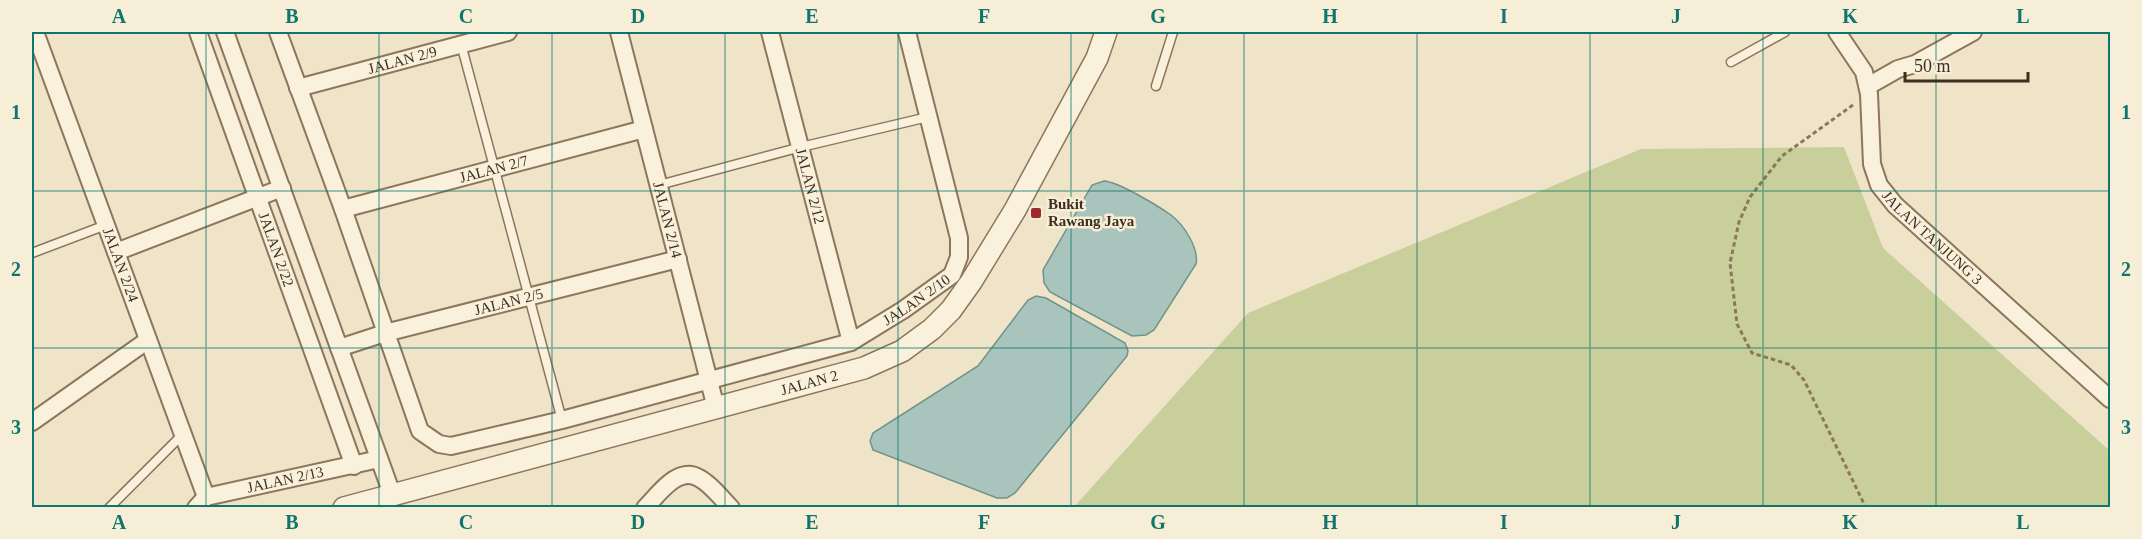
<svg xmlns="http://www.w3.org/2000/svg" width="2142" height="539" font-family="Georgia,serif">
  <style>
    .green { fill: #c9cf9b }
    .water { fill: #a9c4bc; stroke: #6f938a; stroke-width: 1.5 }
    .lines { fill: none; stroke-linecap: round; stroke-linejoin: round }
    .service-casing { stroke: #8d765c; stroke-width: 11 }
    .minor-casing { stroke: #8d765c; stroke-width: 20 }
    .tertiary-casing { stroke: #8d765c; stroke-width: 24 }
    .path { stroke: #8d765c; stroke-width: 3; stroke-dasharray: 4.5 3; stroke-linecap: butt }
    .service { stroke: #faf1dc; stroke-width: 8 }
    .minor { stroke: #faf1dc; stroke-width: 16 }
    .tertiary { stroke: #faf1dc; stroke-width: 21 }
    .grid { fill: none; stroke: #0f766e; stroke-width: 1.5; stroke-opacity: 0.55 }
    .poi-dot { fill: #9e2a2b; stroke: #f7eed8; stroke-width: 2 }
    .labels { text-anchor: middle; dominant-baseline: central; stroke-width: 5; stroke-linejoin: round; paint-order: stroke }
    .street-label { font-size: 15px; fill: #3d2e20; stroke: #f7eed8 }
    .poi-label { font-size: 15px; font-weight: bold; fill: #3d2e20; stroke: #f7eed8; text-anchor: start }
    .neatline { fill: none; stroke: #0f766e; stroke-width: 2 }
    .grid-label { font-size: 20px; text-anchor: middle; font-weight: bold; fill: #0f766e }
  </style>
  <rect width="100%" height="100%" fill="#f0e4c8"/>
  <path class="green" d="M1844,147l39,101 227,203v56h-1036l174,-194 393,-164z"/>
  <path class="water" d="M1104,181c15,1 54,25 67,34 13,10 28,33 25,49l-42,66 -8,5 -14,1 -82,-44 -6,-9 -1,-13 49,-85z
    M1036,296l10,2 79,45 3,8 -1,5 -112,137 -8,5h-10l-124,-48 -3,-9 3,-8 105,-67 50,-66z"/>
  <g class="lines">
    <defs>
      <path id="service" d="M461,44l101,376
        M1731,62l54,-30
        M1156,86l17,-54
        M659,185l142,-38 127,-30
        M32,253l74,-28
        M109,508l74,-74"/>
      <g id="minor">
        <path id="s1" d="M35,32l171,465"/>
        <path id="s2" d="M198,32l156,434"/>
        <path d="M225,32l167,462"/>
        <path id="s3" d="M278,32l65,177 77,222 19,13 12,2 111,-26 289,-78 52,-32 49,-35 7,-18v-19l-52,-206"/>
        <path id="s4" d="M619,32l97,376"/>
        <path id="s5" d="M770,32l81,310"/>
        <path id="s6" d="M1837,32l27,40 5,22 3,70 7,21 16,20 215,194"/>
        <path d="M1868,86l30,-17 17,-5 58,-32"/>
        <path id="s7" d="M298,88l210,-56"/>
        <path id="s8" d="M343,209l301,-80"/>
        <path d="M116,252l166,-64"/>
        <path id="s9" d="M339,348l46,-15 293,-74"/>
        <path d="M32,422l116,-82"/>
        <path id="s10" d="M196,508l10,-11 173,-38"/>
        <path d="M645,508c13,-13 33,-43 54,-30 12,6 22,20 32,30"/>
      </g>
      <g id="tertiary">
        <path id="s11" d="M344,508l520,-140 38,-17 30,-22 19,-19 20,-28 44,-72 82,-152 9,-26"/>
      </g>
    </defs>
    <use href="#service" class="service-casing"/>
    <use href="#minor" class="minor-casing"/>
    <use href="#tertiary" class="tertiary-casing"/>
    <path class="path" d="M1853,105l-71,51 -32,41 -11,25 -9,41 7,61 15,29 39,12 13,15 62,128"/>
    <use href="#service" class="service"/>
    <use href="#minor" class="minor"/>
    <use href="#tertiary" class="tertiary"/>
  </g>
  <path class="grid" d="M206,32v476M379,32v476M552,32v476M725,32v476M898,32v476M1071,32v476M1244,32v476M1417,32v476M1590,32v476M1763,32v476M1936,32v476M32,191h2078M32,348h2078"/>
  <rect class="poi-dot" x="1030" y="207" width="12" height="12" rx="3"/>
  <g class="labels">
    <g class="street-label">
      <text stroke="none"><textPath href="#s7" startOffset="108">JALAN 2/9</textPath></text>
      <text stroke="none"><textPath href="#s8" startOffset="156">JALAN 2/7</textPath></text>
      <text stroke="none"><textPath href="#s5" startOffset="159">JALAN 2/12</textPath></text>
      <text stroke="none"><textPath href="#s4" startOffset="194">JALAN 2/14</textPath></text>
      <text stroke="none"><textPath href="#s6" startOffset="238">JALAN TANJUNG 3</textPath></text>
      <text stroke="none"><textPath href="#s2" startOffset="231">JALAN 2/22</textPath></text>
      <text stroke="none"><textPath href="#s1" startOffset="248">JALAN 2/24</textPath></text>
      <text stroke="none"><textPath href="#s3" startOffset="950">JALAN 2/10</textPath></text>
      <text stroke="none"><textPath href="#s9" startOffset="176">JALAN 2/5</textPath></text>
      <text stroke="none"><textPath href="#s11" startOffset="482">JALAN 2</textPath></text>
      <text stroke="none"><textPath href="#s10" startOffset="96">JALAN 2/13</textPath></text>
    </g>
    <g class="poi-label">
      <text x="1048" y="204">Bukit<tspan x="1048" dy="17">Rawang Jaya</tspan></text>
    </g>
  </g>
  <rect width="2142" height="539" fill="none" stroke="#f7eed8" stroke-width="66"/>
  <path d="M1905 72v9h123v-9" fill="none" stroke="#3d2e20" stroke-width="3"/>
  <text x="1914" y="72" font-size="18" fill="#3d2e20" stroke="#f7eed8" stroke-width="4.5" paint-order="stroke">50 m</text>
  <rect x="33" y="33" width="2076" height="473" class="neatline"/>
  <g class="grid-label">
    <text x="119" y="23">A</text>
    <text x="292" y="23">B</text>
    <text x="466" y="23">C</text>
    <text x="638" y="23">D</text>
    <text x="812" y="23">E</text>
    <text x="984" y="23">F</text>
    <text x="1158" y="23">G</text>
    <text x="1330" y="23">H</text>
    <text x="1504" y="23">I</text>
    <text x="1676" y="23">J</text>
    <text x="1850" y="23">K</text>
    <text x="2023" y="23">L</text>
    <text x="16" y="119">1</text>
    <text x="2126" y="119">1</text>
    <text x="16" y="276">2</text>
    <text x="2126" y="276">2</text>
    <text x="16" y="434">3</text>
    <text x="2126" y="434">3</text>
    <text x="119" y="529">A</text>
    <text x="292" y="529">B</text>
    <text x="466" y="529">C</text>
    <text x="638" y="529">D</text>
    <text x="812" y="529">E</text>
    <text x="984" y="529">F</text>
    <text x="1158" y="529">G</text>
    <text x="1330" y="529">H</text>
    <text x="1504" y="529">I</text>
    <text x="1676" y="529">J</text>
    <text x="1850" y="529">K</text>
    <text x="2023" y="529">L</text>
  </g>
</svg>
